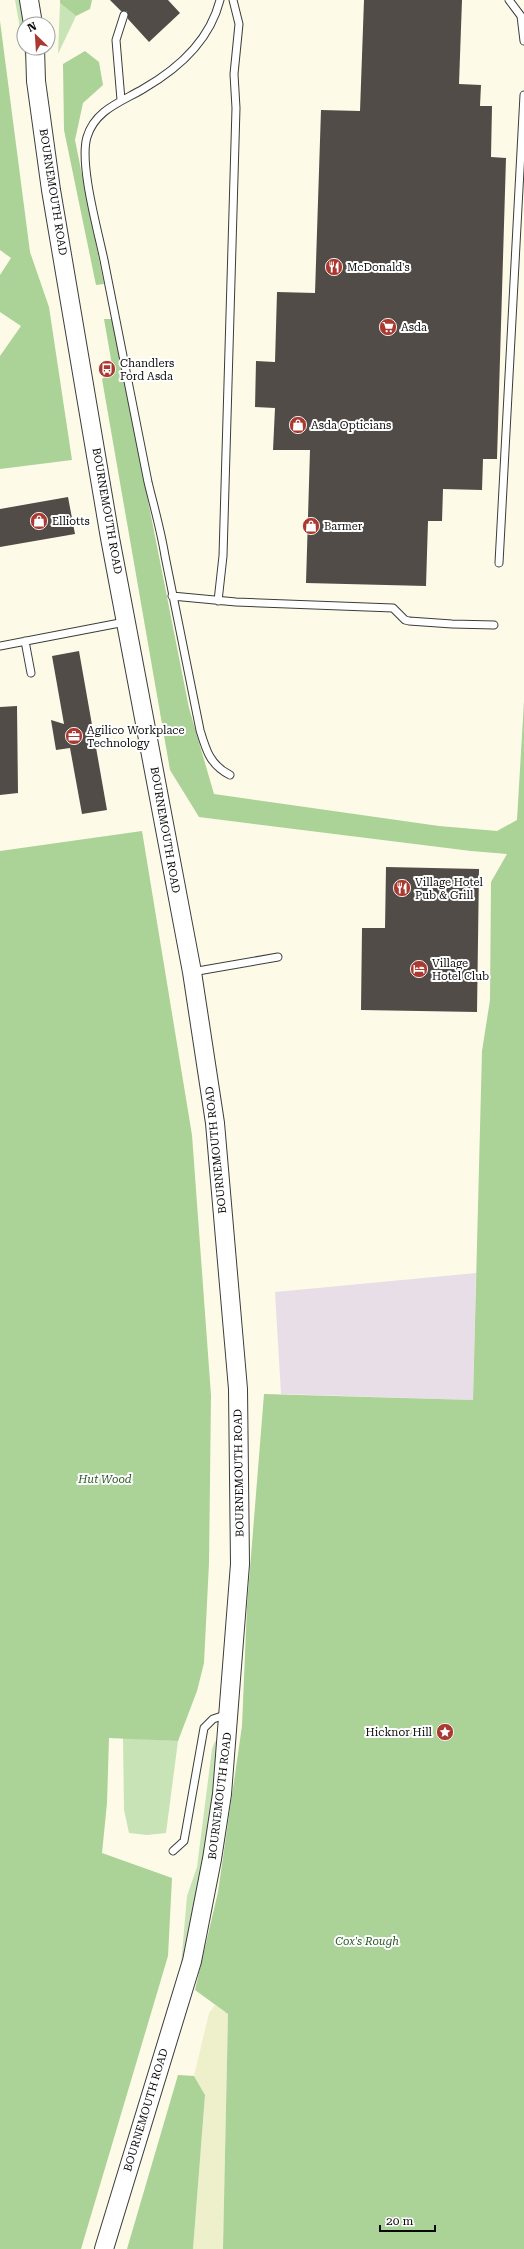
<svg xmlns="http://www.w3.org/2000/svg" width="524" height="2249" font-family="'Roboto Serif',serif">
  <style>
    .industrial { fill: #e8dee8 }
    .farmland { fill: #eeefcb }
    .green { fill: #c8e3b6 }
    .forest { fill: #abd297 }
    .building { fill: #514c47 }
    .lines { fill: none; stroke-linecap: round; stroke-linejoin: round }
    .service-casing { stroke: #3c3c3c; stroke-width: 9 }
    .tertiary-casing { stroke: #3c3c3c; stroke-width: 20 }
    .service { stroke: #fff; stroke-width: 7 }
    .tertiary { stroke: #fff; stroke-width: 18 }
    .labels { text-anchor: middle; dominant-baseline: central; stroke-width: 4; stroke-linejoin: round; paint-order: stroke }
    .street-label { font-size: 11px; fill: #090909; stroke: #fff }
    .poi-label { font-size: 11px; fill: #090909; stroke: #fff; text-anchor: start }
    .park-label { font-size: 11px; font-style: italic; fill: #275922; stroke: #fff }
  </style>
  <rect width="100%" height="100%" fill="#fdfbe8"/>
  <path class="industrial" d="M476,1273l-3,127 -192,-6 -6,-102z"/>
  <path class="farmland" d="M215,2005l13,9 -5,235h-30l12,-154 -11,-19 15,-63z"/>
  <path class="green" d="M15,0h6l6,68z
    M60,3l16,13 -18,38z
    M123,1738l55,3 -12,92 -19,2 -18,-2 -5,-23z
    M215,1741l5,3v14l-24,146 -15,61 6,-69 10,-29 15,-118z"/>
  <path class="forest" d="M60,0h32l-2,9 -14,7 -16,-13z
    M0,21l30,231 19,55 23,153 -72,9v-113l21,-30 -21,-14v-37l11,-17 -11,-8z
    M85,51l14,11 4,23 -20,18 -8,37 29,144 -8,1 -32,-155 -1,-66z
    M104,319h8l77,389 25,86 225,32 58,5 20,-11 7,-119v1548h-301l5,-235 -33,-24 23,-98 24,-166 5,-120 17,-212 209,6 9,-349 8,-51 1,-118 16,-28 -36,-3 -272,-34 -29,-47 -68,-391 11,-8z
    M142,831l50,304 19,260 -2,168 -5,100 -7,28 -19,50 -69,-3 -2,65 -5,50 70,25 -4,78 -87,293h-81v-1398z
    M178,2075l16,1 11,19 -12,154h-66z"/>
  <path class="building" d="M110,0h58l12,13 -31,29 -21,-23 -1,-8h-6z
    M364,0h98l-3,84 22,1 -1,21h12l-1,51 15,1 -9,301h-14l-1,31 -39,-1 -1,32h-14l-2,65 -120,-3 4,-133h-37l2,-42 -20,-1 1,-46 19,1 2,-70 38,1 6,-183 39,1z
    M68,497l7,37 -75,13v-38z
    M79,651l28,159 -25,4 -12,-66 -14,2 -5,-30 13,4 -12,-68z
    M17,706l1,87 -18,2v-88z
    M386,867l93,2 -2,143 -116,-2 1,-82h23z"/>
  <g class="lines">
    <defs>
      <path id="service" d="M220,0c-10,40 -42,69 -77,89 -22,13 -48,21 -56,48 -8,27 11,94 17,123 14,74 29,148 44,222 6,25 13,49 17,74 12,58 23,116 35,174 6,20 10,35 30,45
        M509,0l12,16 3,25
        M121,100l-5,-60 8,-25
        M499,563l25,-468
        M172,596l64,6 157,6 12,12 4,1 43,3 42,1
        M218,601l5,-45 13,-448 -2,-34 5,-50 -6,-24
        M25,641l6,32
        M0,646l125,-24
        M192,972l86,-15
        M173,1851l11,-10 20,-113 9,-9 15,-5"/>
      <path id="tertiary" d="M29,0l4,24
        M35,48l1,33 15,109 59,348 82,434 23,151 23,266 2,175 -18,230 -10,65 -20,102 -88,288"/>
    </defs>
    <use href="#service" class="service-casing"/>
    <use href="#tertiary" class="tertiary-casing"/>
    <use href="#service" class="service"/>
    <use href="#tertiary" class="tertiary"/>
  </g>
  <defs>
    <symbol id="restaurant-disc" viewBox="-11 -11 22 22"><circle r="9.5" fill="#aa3a31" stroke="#fff"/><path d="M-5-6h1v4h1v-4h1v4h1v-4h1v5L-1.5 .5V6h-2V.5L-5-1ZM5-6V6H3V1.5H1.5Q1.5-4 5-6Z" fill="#fff"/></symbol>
    <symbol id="supermarket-disc" viewBox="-11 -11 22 22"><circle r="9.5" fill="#aa3a31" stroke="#fff"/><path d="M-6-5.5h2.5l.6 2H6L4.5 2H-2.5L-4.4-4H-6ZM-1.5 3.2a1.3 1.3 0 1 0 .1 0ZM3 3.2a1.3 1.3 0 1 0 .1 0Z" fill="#fff"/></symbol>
    <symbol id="bus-disc" viewBox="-11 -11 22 22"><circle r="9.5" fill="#aa3a31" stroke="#fff"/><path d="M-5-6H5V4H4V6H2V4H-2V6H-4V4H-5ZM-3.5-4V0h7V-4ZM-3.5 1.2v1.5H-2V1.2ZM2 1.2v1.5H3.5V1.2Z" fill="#fff"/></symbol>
    <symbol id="shop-disc" viewBox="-11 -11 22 22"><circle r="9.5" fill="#aa3a31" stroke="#fff"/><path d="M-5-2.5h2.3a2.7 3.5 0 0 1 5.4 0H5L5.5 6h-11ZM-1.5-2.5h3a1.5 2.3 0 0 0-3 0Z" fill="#fff"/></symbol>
    <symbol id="office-disc" viewBox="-11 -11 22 22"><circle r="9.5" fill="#aa3a31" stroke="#fff"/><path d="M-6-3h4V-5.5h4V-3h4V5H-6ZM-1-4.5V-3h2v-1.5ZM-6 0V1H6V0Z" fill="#fff"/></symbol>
    <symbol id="hotel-disc" viewBox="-11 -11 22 22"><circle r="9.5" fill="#aa3a31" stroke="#fff"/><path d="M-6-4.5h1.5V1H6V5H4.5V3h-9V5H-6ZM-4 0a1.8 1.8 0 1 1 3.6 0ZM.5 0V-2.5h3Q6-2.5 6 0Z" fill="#fff"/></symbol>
    <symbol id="sight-disc" viewBox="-11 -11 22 22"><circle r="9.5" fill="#aa3a31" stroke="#fff"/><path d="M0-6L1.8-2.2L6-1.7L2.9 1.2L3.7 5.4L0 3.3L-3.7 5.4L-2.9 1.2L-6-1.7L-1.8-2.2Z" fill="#fff"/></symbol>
  </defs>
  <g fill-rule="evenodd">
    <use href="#restaurant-disc" x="324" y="257" width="20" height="20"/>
    <use href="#supermarket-disc" x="378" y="317" width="20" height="20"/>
    <use href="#bus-disc" x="97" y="359" width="20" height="20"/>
    <use href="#shop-disc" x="288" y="415" width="20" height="20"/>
    <use href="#shop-disc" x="29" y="511" width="20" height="20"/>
    <use href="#shop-disc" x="301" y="516" width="20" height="20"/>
    <use href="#office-disc" x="64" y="726" width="20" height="20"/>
    <use href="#restaurant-disc" x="392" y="878" width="20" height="20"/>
    <use href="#hotel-disc" x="409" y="959" width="20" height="20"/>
    <use href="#sight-disc" x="435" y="1722" width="20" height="20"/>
  </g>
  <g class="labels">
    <g class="street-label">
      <text transform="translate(53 192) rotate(81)">BOURNEMOUTH ROAD</text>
      <text transform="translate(107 511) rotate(80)">BOURNEMOUTH ROAD</text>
      <text transform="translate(165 830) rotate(80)">BOURNEMOUTH ROAD</text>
      <text transform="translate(216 1150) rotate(-96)">BOURNEMOUTH ROAD</text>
      <text transform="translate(239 1473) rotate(-91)">BOURNEMOUTH ROAD</text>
      <text transform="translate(220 1796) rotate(-83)">BOURNEMOUTH ROAD</text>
      <text transform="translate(146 2110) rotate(-73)">BOURNEMOUTH ROAD</text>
    </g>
    <g class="poi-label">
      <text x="347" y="267">McDonald's</text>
      <text x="401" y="327">Asda</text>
      <text x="120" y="363">Chandlers<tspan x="120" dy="13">Ford Asda</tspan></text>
      <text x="311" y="425">Asda Opticians</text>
      <text x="52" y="521">Elliotts</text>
      <text x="324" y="526">Barmer</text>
      <text x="87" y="730">Agilico Workplace<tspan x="87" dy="13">Technology</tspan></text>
      <text x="415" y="882">Village Hotel<tspan x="415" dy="13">Pub &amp; Grill</tspan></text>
      <text x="432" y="963">Village<tspan x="432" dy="13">Hotel Club</tspan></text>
      <text x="432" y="1732" text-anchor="end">Hicknor Hill</text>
    </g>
    <g class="park-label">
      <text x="105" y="1479">Hut Wood</text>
      <text x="367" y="1941">Cox's Rough</text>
    </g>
  </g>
  <g transform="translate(36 36) rotate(335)"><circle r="19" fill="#ffffff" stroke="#9d9d9d"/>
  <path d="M0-3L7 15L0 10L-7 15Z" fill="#aa3a31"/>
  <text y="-6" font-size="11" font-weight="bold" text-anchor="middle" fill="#090909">N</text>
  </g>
  <path d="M380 2225v6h55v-6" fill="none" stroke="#090909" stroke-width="2"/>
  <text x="386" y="2225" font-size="12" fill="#090909" stroke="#ffffff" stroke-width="3" paint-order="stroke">20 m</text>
</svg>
